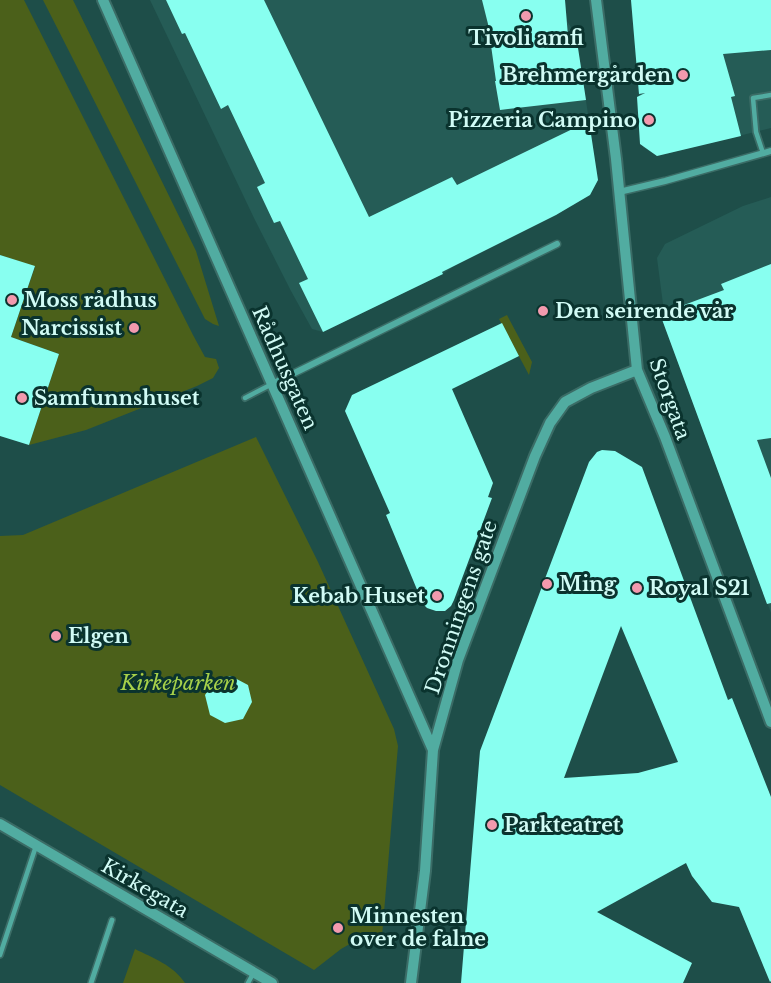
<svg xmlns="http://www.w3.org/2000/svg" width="771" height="983" font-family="'Libre Baskerville',serif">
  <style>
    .built { fill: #255c56 }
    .green { fill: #4b601a }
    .building { fill: #88fff0; fill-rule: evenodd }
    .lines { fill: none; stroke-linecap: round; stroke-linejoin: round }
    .service-casing { stroke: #3b6c66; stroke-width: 8 }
    .pedestrian-casing { stroke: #3b6c66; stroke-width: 8 }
    .minor-casing { stroke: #3b6c66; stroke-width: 9 }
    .tertiary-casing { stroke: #3b6c66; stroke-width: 14 }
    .service { stroke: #51aca1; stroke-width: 4.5 }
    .pedestrian { stroke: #51aca1; stroke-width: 5 }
    .minor { stroke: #51aca1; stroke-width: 6 }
    .tertiary { stroke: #51aca1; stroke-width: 10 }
    .poi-dot { fill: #f29aae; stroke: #0a332e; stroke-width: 2 }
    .labels { text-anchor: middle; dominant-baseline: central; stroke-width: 6; stroke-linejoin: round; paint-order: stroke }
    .poi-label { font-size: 20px; font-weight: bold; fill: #d1fbf5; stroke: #0a332e; text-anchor: start }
    .street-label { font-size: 20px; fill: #d1fbf5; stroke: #0a332e }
    .park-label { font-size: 20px; font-style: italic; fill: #a7d14a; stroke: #0a332e }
  </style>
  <rect width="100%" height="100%" fill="#1e4e49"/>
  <path class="built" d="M150,0h415l2,21 9,14 22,145 -8,15 -122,61 -25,18 -120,58 -11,-3 -21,-38 -37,-73z
    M631,0h140v128l-114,28 -14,-9z
    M771,197v416l-111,-299 3,-10 -6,-46 8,-14 78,-38z"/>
  <path class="green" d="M0,0h24l169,335 12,22 11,2 3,9 -6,10 -16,8 -111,44 -57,15 30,-91 -48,-17 24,-70 -35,-12z
    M43,0h30l123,251 23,75 -6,-2 -8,-5z
    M507,315l25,47 -3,13 -30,-56z
    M256,437l62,125 76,167 4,17 -16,190 -34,9 -7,4 -27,21 -314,-185v-249l23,-1z
    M135,949c18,9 38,16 50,34h-62z"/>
  <path class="building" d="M166,0h98l105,217 83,-40 5,8 132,-64 9,59 -8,15 -34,20 -114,57 1,2 -120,58 -24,-49 9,-4 -28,-58 -6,2 -17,-36 8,-4 -37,-78 -7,4 -36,-76 -3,1z
    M482,0h83l3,36 8,-1 10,65 -86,10 -5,-29h1l-8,-57z
    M631,0h140v50l-48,4 12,42 -4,1 10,39 -84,20 -17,-12 -3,-47 8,-4 -6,1z
    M0,255l35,11 -24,71 48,17 -30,91 -29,-9z
    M771,264v174l-14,2 14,38v125l-4,1 -107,-290 64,-24 -3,-6z
    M502,323l17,33 -67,33 41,94 -5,14 4,1 -38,102 -3,6 -6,5h-9l-9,-3 -4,-4 -37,-89 4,-2 -45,-102 7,-16z
    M602,450l13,1 27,16 86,233 4,-2 39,99v184l-1,1 -31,-75 -27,-5 -20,-26 -6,-13 -89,49 95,51 -9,20h-222l19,-232 109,-289 8,-10zM621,626l57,136 -40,11 -74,5z
    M231,676l17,9 4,17 -9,17 -18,4 -15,-8 -5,-20 10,-15z"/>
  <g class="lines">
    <defs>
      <path id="service" d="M763,153l-7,-21 -3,-34 18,-3
        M245,398l27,-14
        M0,955l36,-109
        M248,983l6,-11"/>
      <path id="pedestrian" d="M91,983l21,-63"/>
      <path id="minor" d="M619,192l46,-11 106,-30
        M272,384l285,-140"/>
      <path id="tertiary" d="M103,0l330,750
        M596,0l20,159 21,211 28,67 106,285
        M0,824l272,159
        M411,983l14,-112 8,-121 25,-90 77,-204 15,-33 15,-21 26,-14 46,-18"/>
    </defs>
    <use href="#service" class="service-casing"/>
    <use href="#pedestrian" class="pedestrian-casing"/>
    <use href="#minor" class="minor-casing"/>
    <use href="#tertiary" class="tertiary-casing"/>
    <use href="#service" class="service"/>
    <use href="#pedestrian" class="pedestrian"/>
    <use href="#minor" class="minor"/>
    <use href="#tertiary" class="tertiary"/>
  </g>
  <g class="poi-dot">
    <circle cx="526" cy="16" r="6"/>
    <circle cx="683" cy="75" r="6"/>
    <circle cx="649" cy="120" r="6"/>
    <circle cx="12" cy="300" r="6"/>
    <circle cx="543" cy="311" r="6"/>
    <circle cx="134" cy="328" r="6"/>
    <circle cx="22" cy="398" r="6"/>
    <circle cx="547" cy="584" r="6"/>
    <circle cx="637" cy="588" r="6"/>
    <circle cx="437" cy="596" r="6"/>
    <circle cx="56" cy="636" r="6"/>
    <circle cx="492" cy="825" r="6"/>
    <circle cx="338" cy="928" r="6"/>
  </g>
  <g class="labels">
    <g class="poi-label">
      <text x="526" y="38" text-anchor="middle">Tivoli amfi</text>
      <text x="671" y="75" text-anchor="end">Brehmergården</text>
      <text x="637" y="120" text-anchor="end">Pizzeria Campino</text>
      <text x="24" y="300">Moss rådhus</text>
      <text x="555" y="311">Den seirende vår</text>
      <text x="122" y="328" text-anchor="end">Narcissist</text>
      <text x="34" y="398">Samfunnshuset</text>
      <text x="559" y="584">Ming</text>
      <text x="649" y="588">Royal S21</text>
      <text x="425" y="596" text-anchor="end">Kebab Huset</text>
      <text x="68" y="636">Elgen</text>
      <text x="504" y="825">Parkteatret</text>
      <text x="350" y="916">Minnesten<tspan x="350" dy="23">over de falne</tspan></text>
    </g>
    <g class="street-label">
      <text transform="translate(285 368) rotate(66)">Rådhusgaten</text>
      <text transform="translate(670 399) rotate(70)">Storgata</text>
      <text transform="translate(461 607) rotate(-71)">Dronningens gate</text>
      <text transform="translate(145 888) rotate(30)">Kirkegata</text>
    </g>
    <g class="park-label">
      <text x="178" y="683">Kirkeparken</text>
    </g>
  </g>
</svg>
